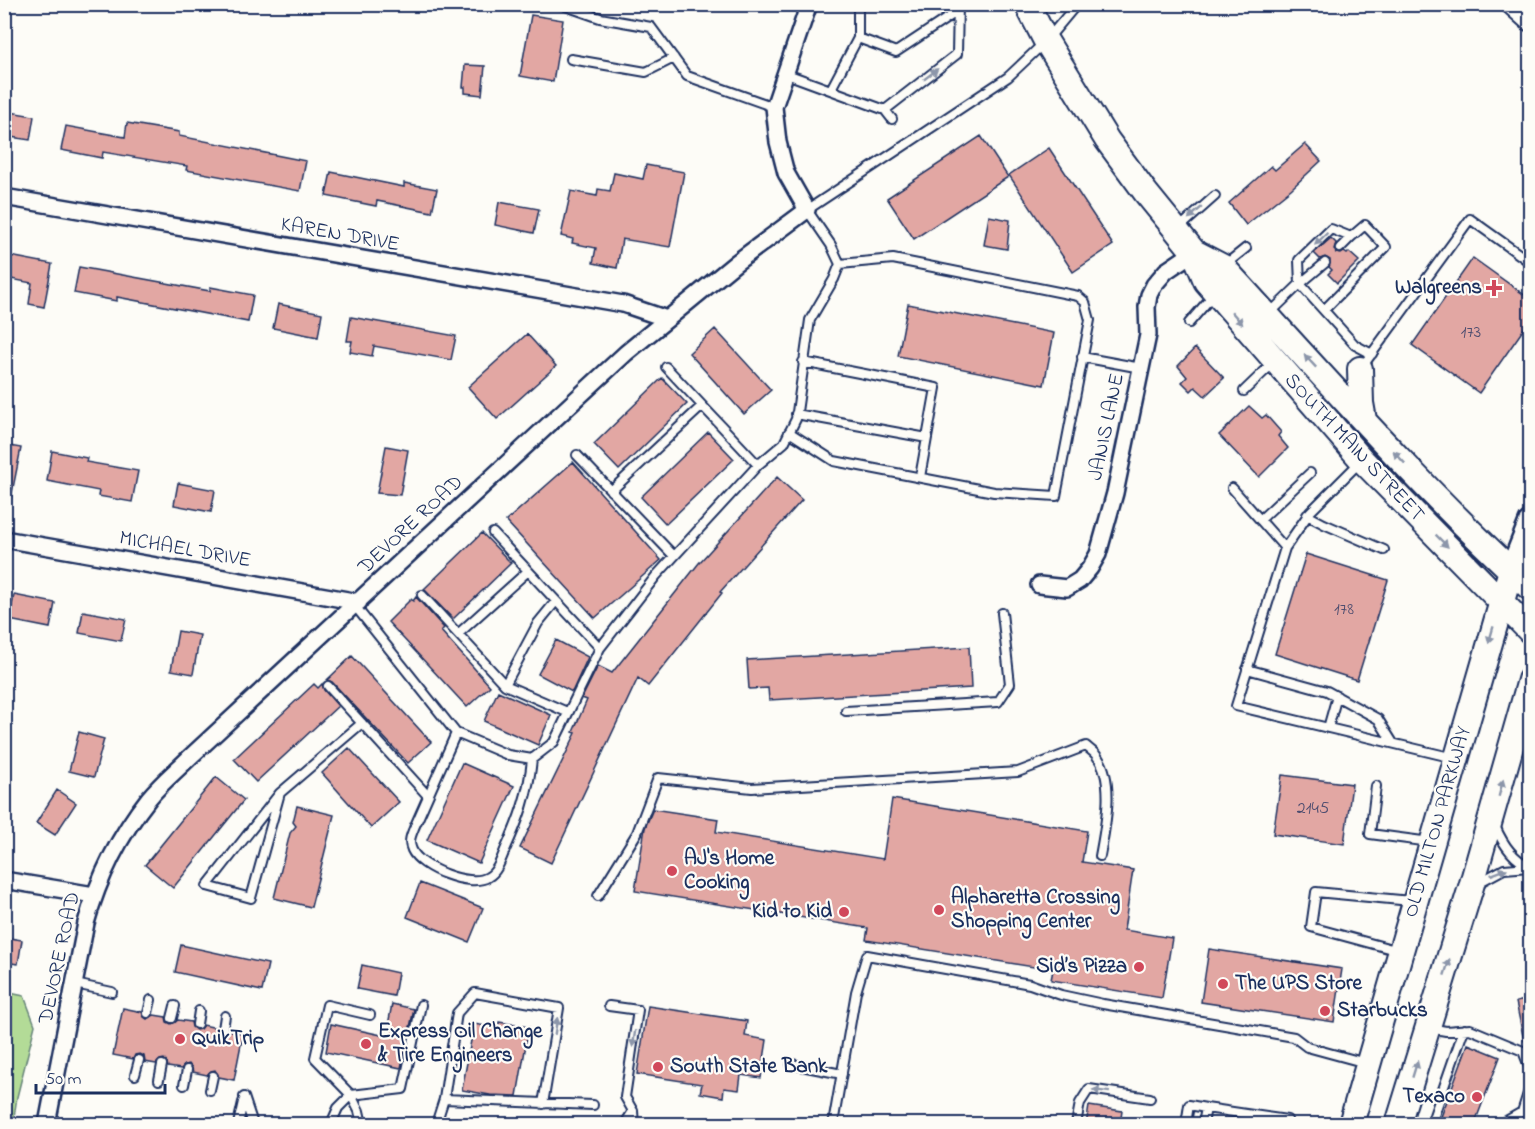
<svg xmlns="http://www.w3.org/2000/svg" width="1535" height="1129" font-family="'Indie Flower',sans-serif">
  <style>
    .green { fill: #b3db97; stroke: #67857a; stroke-width: 1.5 }
    .building { fill: #e2a7a3; stroke: #1b2f5e; stroke-width: 1.5 }
    .lines { fill: none; stroke-linecap: round; stroke-linejoin: round }
    .service-casing { stroke: #1b2f5e; stroke-width: 12 }
    .minor-casing { stroke: #1b2f5e; stroke-width: 20 }
    .tertiary-casing { stroke: #1b2f5e; stroke-width: 22 }
    .secondary-casing { stroke: #1b2f5e; stroke-width: 26 }
    .trunk-casing { stroke: #1b2f5e; stroke-width: 28 }
    .service { stroke: #fdfcf7; stroke-width: 8 }
    .minor { stroke: #fdfcf7; stroke-width: 15 }
    .tertiary { stroke: #fdfcf7; stroke-width: 18 }
    .secondary { stroke: #fdfcf7; stroke-width: 21 }
    .trunk { stroke: #fdfcf7; stroke-width: 24 }
    .oneway { fill: #8c96aa }
    .poi-dot { fill: #d1495b; stroke: #fdfcf7; stroke-width: 2 }
    .labels { text-anchor: middle; dominant-baseline: central; stroke-width: 4.5; stroke-linejoin: round; paint-order: stroke }
    .number-label { font-size: 18px; fill: #4d4d6f }
    .street-label { font-size: 21px; fill: #1b2f5e; stroke: #fdfcf7 }
    .poi-label { font-size: 21px; font-weight: bold; fill: #1b2f5e; stroke: #fdfcf7; text-anchor: start }
  </style>
  <rect width="100%" height="100%" fill="#fdfcf7"/>
  <filter id="ink" filterUnits="userSpaceOnUse"><feTurbulence type="fractalNoise" baseFrequency=".0167" numOctaves="2"/><feDisplacementMap in="SourceGraphic" scale="12" xChannelSelector="R" yChannelSelector="G"/><feConvolveMatrix kernelMatrix="1 2 1 2 8 2 1 2 1" color-interpolation-filters="sRGB"/></filter>
  <g filter="url(#ink)">
    <path class="green" d="M5,992l19,4 11,29 -18,72 -4,27h-8z"/>
    <path class="building" d="M531,15l32,5 -10,62 -33,-6z
      M465,65l20,1 -3,29 -17,-2v-6h-2z
      M4,111l30,5 -4,24 -26,-4z
      M127,123l52,9v4l127,25 -6,30 -114,-21 1,-4 -84,-14 -1,6 -41,-8 5,-24 59,11z
      M981,136l27,41 -94,62 -27,-41z
      M1305,144l16,17 -30,28 -45,36 -17,-22 42,-37 4,4z
      M1049,148l64,97 -40,27 -64,-97z
      M646,165l38,7 -14,75 -48,-8 -5,29 -24,-5 3,-15 -24,-5 1,-4 -12,-3 10,-45 26,5 1,-7 12,2 4,-18 29,6z
      M331,172l73,15v-4l33,6 -5,23 -55,-11 -1,5 -50,-10z
      M499,202l40,7 -5,24 -39,-8z
      M989,216l21,4 -3,29 -23,-4z
      M1331,238l5,5 -2,6 2,4 5,1 3,-2 3,2 2,-2 10,9 -22,22 -9,-9 4,-4 -3,-3 1,-7 -5,-3 -5,2 -6,-6z
      M10,256l42,8 -8,43 -15,-3 3,-21 -26,-5z
      M1473,258l57,41v21l-51,73 -67,-48z
      M79,267l131,24v-4l43,8 -5,27 -131,-25v4l-43,-8z
      M278,304l44,9 -4,24 -45,-9z
      M908,304l146,29 -10,52 -146,-29z
      M351,317l105,19 -5,24 -77,-14 -2,10 -22,-4 2,-11h-5z
      M715,329l56,61 -27,24 -55,-61z
      M527,334l29,32 -59,53 -29,-32z
      M1195,348l29,30 -19,18 -10,-9 -4,4 -9,-9 5,-5 -9,-11z
      M662,378l25,26 -68,66 -25,-26z
      M1249,406l13,12 4,-3 15,17 -3,4 10,12 -29,29 -40,-42z
      M708,432l26,27 -68,65 -25,-27z
      M4,445l17,3 -10,50h-7z
      M386,446l22,4 -8,45 -23,-2z
      M52,451l35,7 -1,4 52,9 -6,31 -34,-6 1,-5 -52,-10z
      M573,462l88,98 -66,58 -89,-97z
      M777,477l25,23 -82,92 2,1 -74,93 -10,-8 -87,185 -31,-15 56,-115 -3,-1 14,-32 -5,-2 16,-32 14,7 87,-110z
      M178,483l37,7 -4,22 -37,-7z
      M482,533l29,30 -58,56 -29,-30z
      M1306,554l82,26 -31,100 -82,-26z
      M14,595l41,8 -5,25 -41,-8z
      M416,597l28,31 -3,3 49,55 -23,21 -79,-85 23,-23 2,2z
      M83,611l43,8 -5,22 -42,-8z
      M178,631l22,4 -7,39 -22,-4z
      M556,640l32,17 -16,35 -34,-18z
      M969,647l2,41 -202,12 -1,-12 -19,1 -2,-29z
      M352,656l79,86 -23,21 -76,-81 -5,-2z
      M314,684l4,4 4,-4 2,6 14,16 -82,76 -22,-23z
      M498,691l53,24 -13,30 -54,-24z
      M79,732l25,7 -10,38 -25,-6z
      M349,748l50,54 -28,26 -49,-55z
      M462,763l52,23 -35,77 -52,-23z
      M1282,775l70,9 -8,60 -71,-10z
      M216,777l28,23 -71,88 -28,-23z
      M57,790l19,13 -21,32 -19,-12z
      M892,799l195,32 -5,31 51,8 -9,60 48,8 -10,60 -111,-18 2,-10 -187,-30 2,-12 -233,-37 10,-63 8,-19 65,10 -2,13 167,27z
      M297,806l37,9 -23,92 -37,-9 16,-65 6,-7 -3,-4z
      M420,883l63,25 -14,34 -62,-25z
      M4,937l18,3 -4,24 -14,-2z
      M181,945l87,19 -6,27 -87,-19z
      M1209,949l133,20 -8,53 -133,-20z
      M362,965l36,8 -4,23 -37,-7z
      M1530,999v41l-6,1 -8,-39z
      M392,1004l22,5 -13,59 -75,-16 5,-28 55,12z
      M648,1006l99,15 -2,15 22,4 -6,38 -20,-3 -2,15 -15,-2 -1,9 -23,-4 2,-9 -65,-10z
      M123,1008l19,4 2,5 3,2 7,-4 12,2 1,5 4,2 7,-4 13,2 1,5 4,3 4,-1 3,-4 14,3 1,4 4,3 4,-1 3,-4 14,4 -9,46 -15,-3 -4,-7 -4,1 -4,4 -14,-3 -1,-4 -3,-4 -4,1 -4,4 -13,-2 -1,-4 -3,-4 -4,1 -4,4 -11,-2 -1,-6 -4,-2 -5,1 -2,4 -20,-4z
      M499,1022l30,5 -12,69 -27,-1 -28,-5 12,-66 24,4z
      M1468,1044l32,13 -26,68h-36z
      M1089,1106l33,5 -2,14h-34z"/>
    <g class="lines">
      <defs>
        <path id="service" d="M560,4l40,14 51,9 36,49 87,31
          M858,4v34l38,14 62,-41
          M571,59l75,13 28,-14
          M784,73l101,37 7,9
          M831,89l27,-51
          M885,110l72,-56 1,-50
          M1178,229l37,-33
          M1340,248l11,-11
          M1226,264l20,-16
          M1300,284l-1,-24 32,-31 20,8 14,-12 21,22 -62,63
          M1300,284l25,-21
          M1270,313l30,-29 55,61 17,9
          M1189,323l25,-29
          M1082,357l59,11
          M803,362l133,26 -16,89
          M666,367l92,98
          M1362,367l108,-148 60,43
          M1244,391l29,-28
          M796,414l131,24
          M789,432l45,29 160,31 62,4 34,-176 -5,-18 -7,-6 -185,-37 -53,5
          M577,455l97,101
          M1232,488l53,60 -49,158 218,52
          M611,491l91,-85
          M1307,515l17,9 60,26
          M1260,520l50,-47
          M493,533l107,115
          M1285,548l25,-36 49,-49
          M422,595l83,90 62,27
          M355,606l101,127 52,22 24,4 22,-17 46,-94 56,-72 102,-111 26,-22 12,-24 14,-99 24,-41 6,-15 -9,-19 -24,-35 201,-133 38,-36 31,-37
          M458,634l70,-63
          M1247,669l80,22 51,28 15,24
          M505,685l33,-62 18,-22
          M328,686l100,110
          M846,711l152,-9 12,-18 -8,-71
          M1328,728l9,-32
          M456,733l-42,95c-3,8 -6,13 -2,22 8,18 58,38 76,27 9,-5 13,-17 17,-27 14,-30 24,-58 27,-91
          M1376,786l-6,48 60,8
          M280,793l-73,93 44,12 29,-105 82,-70
          M1495,826c7,16 17,33 34,40
          M1478,883l26,-14 26,-2
          M598,896l39,-63 21,-55 94,10 266,-16 68,-26c3,3 8,6 10,9 20,24 9,73 4,101
          M1399,951l-88,-24 5,-35 95,9
          M75,984l37,8
          M609,1006l29,4 -13,87 8,14 1,13
          M148,1013l3,-13
          M370,1015l-43,-10 -12,53 36,37 52,-6 18,-84
          M172,1018l3,-12
          M197,1024l2,-13
          M1429,1028l17,3 24,-2 53,22 7,18
          M223,1029l2,-13
          M791,1064l51,10
          M135,1075l4,-15
          M159,1080l3,-15
          M184,1085l3,-15
          M210,1090l3,-14
          M244,1097l9,27
          M444,1099l13,-86 18,-20 84,15 -16,96
          M1404,1119l14,5
          M238,1124l5,-22
          M331,1124l7,-16 13,-13 8,16 3,13
          M436,1124l8,-25 149,6
          M625,1124l8,-13
          M833,1124l23,-132 11,-37 163,29 31,11 42,9 191,33 13,10 59,16
          M1076,1124l4,-21 9,-14 61,9
          M1186,1124l3,-19 17,3
          M1203,1124l3,-16 81,12
          M1431,1124l33,-95
          M1501,1124l21,-12 8,-25"/>
        <path id="minor" d="M4,197l619,107 44,15
          M4,539l355,63
          M1039,585l28,3 13,-8 10,-12 8,-14 17,-61 33,-158 -1,-28 2,-12 5,-10 12,-14 28,-19
          M4,880l90,15
          M47,1124l39,-201c13,-47 33,-87 63,-125 12,-15 27,-27 40,-40l437,-405 111,-91 70,-52 -21,-37 -8,-31 -4,-35 35,-103"/>
        <path id="tertiary" d="M1510,4l20,18"/>
        <path id="secondary" d="M1511,570l19,-48"/>
        <path id="trunk" d="M1027,4l19,37 61,99 39,53 48,59 12,29 156,179 168,171
          M1194,252l29,15c100,109 198,221 307,321
          M1360,369l1,34 3,17
          M1351,1124l160,-554
          M1398,1124l73,-237 59,-207"/>
      </defs>
      <use href="#service" class="service-casing"/>
      <use href="#minor" class="minor-casing"/>
      <use href="#tertiary" class="tertiary-casing"/>
      <use href="#secondary" class="secondary-casing"/>
      <use href="#trunk" class="trunk-casing"/>
      <use href="#service" class="service"/>
      <use href="#minor" class="minor"/>
      <use href="#tertiary" class="tertiary"/>
      <use href="#secondary" class="secondary"/>
      <use href="#trunk" class="trunk"/>
    </g>
    <defs><path id="oneway-solid" d="M-6-.8H1V-3.2L6.5 0L1 3.2V.8H-6Z" transform="scale(1.5)"/></defs>
    <g class="oneway">
      <use href="#oneway-solid" transform="translate(931 74) rotate(-38)"/>
      <use href="#oneway-solid" transform="translate(1195 213) rotate(139)"/>
      <use href="#oneway-solid" transform="translate(1321 239) rotate(136)"/>
      <use href="#oneway-solid" transform="translate(1237 318) rotate(49)"/>
      <use href="#oneway-solid" transform="translate(1310 361) rotate(-133)"/>
      <use href="#oneway-solid" transform="translate(1399 457) rotate(-133)"/>
      <use href="#oneway-solid" transform="translate(1442 541) rotate(45)"/>
      <use href="#oneway-solid" transform="translate(1491 635) rotate(106)"/>
      <use href="#oneway-solid" transform="translate(1501 788) rotate(-75)"/>
      <use href="#oneway-solid" transform="translate(1499 872) rotate(-21)"/>
      <use href="#oneway-solid" transform="translate(1447 967) rotate(-72)"/>
      <use href="#oneway-solid" transform="translate(556 1026) rotate(-81)"/>
      <use href="#oneway-solid" transform="translate(634 1039) rotate(98)"/>
      <use href="#oneway-solid" transform="translate(1415 1069) rotate(-73)"/>
      <use href="#oneway-solid" transform="translate(1101 1091) rotate(-173)"/>
    </g>
  </g>
  <g class="poi-dot">
    <path d="M1491 279h6v6h6v6h-6v6h-6v-6h-6v-6h6z"/>
    <circle cx="672" cy="871" r="6"/>
    <circle cx="939" cy="910" r="6"/>
    <circle cx="844" cy="912" r="6"/>
    <circle cx="1139" cy="967" r="6"/>
    <circle cx="1223" cy="984" r="6"/>
    <circle cx="1325" cy="1011" r="6"/>
    <circle cx="180" cy="1039" r="6"/>
    <circle cx="366" cy="1044" r="6"/>
    <circle cx="658" cy="1067" r="6"/>
    <circle cx="1477" cy="1097" r="6"/>
  </g>
  <g class="labels">
    <g class="number-label">
      <text x="1471" y="333">173</text>
      <text x="1344" y="610">178</text>
      <text x="1313" y="809">2145</text>
    </g>
    <g class="street-label">
      <text transform="translate(340 235) rotate(10)">KAREN DRIVE</text>
      <text transform="translate(1107 427) rotate(-78)">JANIS LANE</text>
      <text transform="translate(1354 448) rotate(47)">SOUTH MAIN STREET</text>
      <text transform="translate(411 525) rotate(-43)">DEVORE ROAD</text>
      <text transform="translate(185 550) rotate(10)">MICHAEL DRIVE</text>
      <text transform="translate(1438 822) rotate(-74)">OLD MILTON PARKWAY</text>
      <text transform="translate(60 958) rotate(-78)">DEVORE ROAD</text>
    </g>
    <g class="poi-label">
      <text x="1482" y="288" text-anchor="end">Walgreens</text>
      <text x="684" y="859">AJ's Home<tspan x="684" dy="24">Cooking</tspan></text>
      <text x="951" y="898">Alpharetta Crossing<tspan x="951" dy="24">Shopping Center</tspan></text>
      <text x="832" y="912" text-anchor="end">Kid to Kid</text>
      <text x="1127" y="967" text-anchor="end">Sid’s Pizza</text>
      <text x="1235" y="984">The UPS Store</text>
      <text x="1337" y="1011">Starbucks</text>
      <text x="378" y="1032">Express Oil Change<tspan x="378" dy="24">&amp; Tire Engineers</tspan></text>
      <text x="192" y="1039">QuikTrip</text>
      <text x="670" y="1067">South State Bank</text>
      <text x="1465" y="1097" text-anchor="end">Texaco</text>
    </g>
  </g>
  <rect width="1535" height="1129" fill="none" stroke="#fdfcf7" stroke-width="24"/>
  <rect x="12" y="12" width="1511" height="1105" fill="none" stroke="#1b2f5e" stroke-width="2" filter="url(#ink)"/>
  <path d="M36 1084v9h129v-9" fill="none" stroke="#1b2f5e" stroke-width="3"/>
  <text x="45" y="1084" font-size="18" fill="#1b2f5e" stroke="#fdfcf7" stroke-width="4.5" paint-order="stroke">50 m</text>
</svg>
